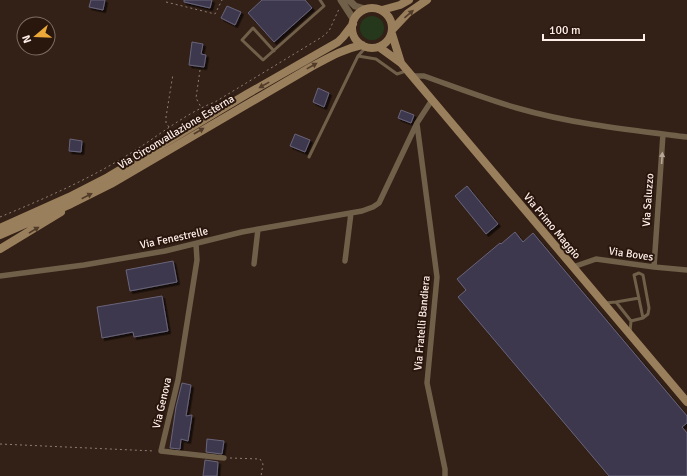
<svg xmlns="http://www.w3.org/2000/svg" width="687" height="476" font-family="Signika,sans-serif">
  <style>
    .green { fill: #25381c }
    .building { fill: #3d394d; stroke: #69647b; filter: url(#shadow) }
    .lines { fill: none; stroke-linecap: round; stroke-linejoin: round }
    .path { stroke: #8f7e75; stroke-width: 1; stroke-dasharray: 2 3; stroke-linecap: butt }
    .service { stroke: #705f49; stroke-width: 3 }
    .minor { stroke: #705f49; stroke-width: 5.5 }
    .tertiary { stroke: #705f49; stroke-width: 7 }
    .secondary { stroke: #9a7f5c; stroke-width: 8 }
    .oneway { fill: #513b29 }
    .oneway2 { fill: #b7a799 }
    .labels { text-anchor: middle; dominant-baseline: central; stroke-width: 4; stroke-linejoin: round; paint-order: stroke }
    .street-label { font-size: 11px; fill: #feefe9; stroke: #29160d }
  </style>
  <defs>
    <filter id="shadow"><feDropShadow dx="2.5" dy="2.5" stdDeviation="0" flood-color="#0009"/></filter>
  </defs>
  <rect width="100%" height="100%" fill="#332016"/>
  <path class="green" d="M360 28a12 12 0 1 1 24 0a12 12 0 1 1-24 0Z"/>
  <path class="building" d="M91,0h14l-2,10 -14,-3z
    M184,0h28l-2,8 -26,-6z
    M262,0h43l7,8 -38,34 -26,-29z
    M227,6l14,6 -6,13 -14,-7z
    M192,42l11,2 -2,10 5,1 -2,12 -15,-2z
    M318,88l11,5 -5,14 -11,-5z
    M401,110l13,5 -3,8 -13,-5z
    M295,134l15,6 -5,12 -15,-6z
    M70,139l12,2 -1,11 -12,-1z
    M467,186l31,38 -12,10 -31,-38z
    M515,232l8,10 10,-9 154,183v7l-5,4 5,6v43h-78l-151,-179 8,-7 -9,-11 43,-36 1,1z
    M173,261l4,21 -47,9 -4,-21z
    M162,296l6,35 -34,6 -1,-5 -31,6 -5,-31z
    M182,383l9,2 -5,31 6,-1 -4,26 -7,-2 -1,10 -10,-1 6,-41z
    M207,439l17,2 -2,13 -16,-2z
    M205,460l13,2 -1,14h-14z"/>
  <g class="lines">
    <path class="path" d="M166,2l49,12 7,-14
      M200,70l-4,28 5,9
      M169,127l-3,-4v-6l7,-43
      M0,217c46,-19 92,-39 134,-66 27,-17 52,-38 81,-49l107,-65 7,-6 10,-22
      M0,444l154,7
      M230,458l30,1 3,5 -2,12"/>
    <path class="service" d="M274,51l-21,-23 -11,12 21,20 61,-54 -4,-6
      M358,56l18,3 21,15 9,-3
      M309,157l49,-101 8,-9
      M616,302l23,-4
      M605,303l11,-1 15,19 -1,11
      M631,321l12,-3 -9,-43 5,-2 4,2 6,33 -1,6 -5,4"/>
    <path class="minor" d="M411,76h13c31,11 62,23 93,32 55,16 113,22 170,29
      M417,124l20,153 -10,106 18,86v7
      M196,244l1,16 -19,120 -17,71 63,7
      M345,261l6,-48
      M254,264l4,-35
      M573,267l23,-8 58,8 33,3
      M654,267l9,-133
      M0,276l84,-11 81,-14 77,-19 120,-21 11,-4 6,-4 38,-80 15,-23"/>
    <path class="tertiary" d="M341,0l13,20
      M349,0l6,6 10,3"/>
    <path class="secondary" d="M352 28a20 20 0 1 1 40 0a20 20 0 1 1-40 0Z
      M382,10l18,-5 9,-5
      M392,30l16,-17 19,-13
      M392,34l9,29
      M379,47l22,16 286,339
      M0,228l69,-31 39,-20 139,-83 91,-52 5,-5 10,-13
      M0,235l71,-31 40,-20 200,-117c17,-9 32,-18 51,-22
      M0,249l61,-37"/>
  </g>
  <defs><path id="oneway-solid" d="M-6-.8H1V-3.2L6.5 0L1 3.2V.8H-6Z"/></defs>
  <g class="oneway">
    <use href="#oneway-solid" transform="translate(409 14) rotate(-40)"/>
    <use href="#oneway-solid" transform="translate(312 66) rotate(-29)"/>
    <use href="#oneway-solid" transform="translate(264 85) rotate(151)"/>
    <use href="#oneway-solid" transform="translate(199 131) rotate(-30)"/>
    <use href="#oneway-solid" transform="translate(87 196) rotate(-27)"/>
    <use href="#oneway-solid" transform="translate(34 230) rotate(-31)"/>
  </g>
  <use class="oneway2" href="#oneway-solid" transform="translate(662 158) rotate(-86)"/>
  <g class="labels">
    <g class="street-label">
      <text transform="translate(176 132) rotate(-31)">Via Circonvallazione Esterna</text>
      <text transform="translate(648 200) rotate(-86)">Via Saluzzo</text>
      <text transform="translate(552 226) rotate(50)">Via Primo Maggio</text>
      <text transform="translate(174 238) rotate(-12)">Via Fenestrelle</text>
      <text transform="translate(631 254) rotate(8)">Via Boves</text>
      <text transform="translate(422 323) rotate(-85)">Via Fratelli Bandiera</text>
      <text transform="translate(162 403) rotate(-77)">Via Genova</text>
    </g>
  </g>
  <g transform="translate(36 36) rotate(251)"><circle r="19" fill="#29160d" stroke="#7e6d65"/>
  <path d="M0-3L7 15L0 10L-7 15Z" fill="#eca93a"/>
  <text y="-6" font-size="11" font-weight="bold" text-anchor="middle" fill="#feefe9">N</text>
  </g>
  <path d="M543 34v6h101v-6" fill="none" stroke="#feefe9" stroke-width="2"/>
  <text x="549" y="34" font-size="12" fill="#feefe9" stroke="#29160d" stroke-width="3" paint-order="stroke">100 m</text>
</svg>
